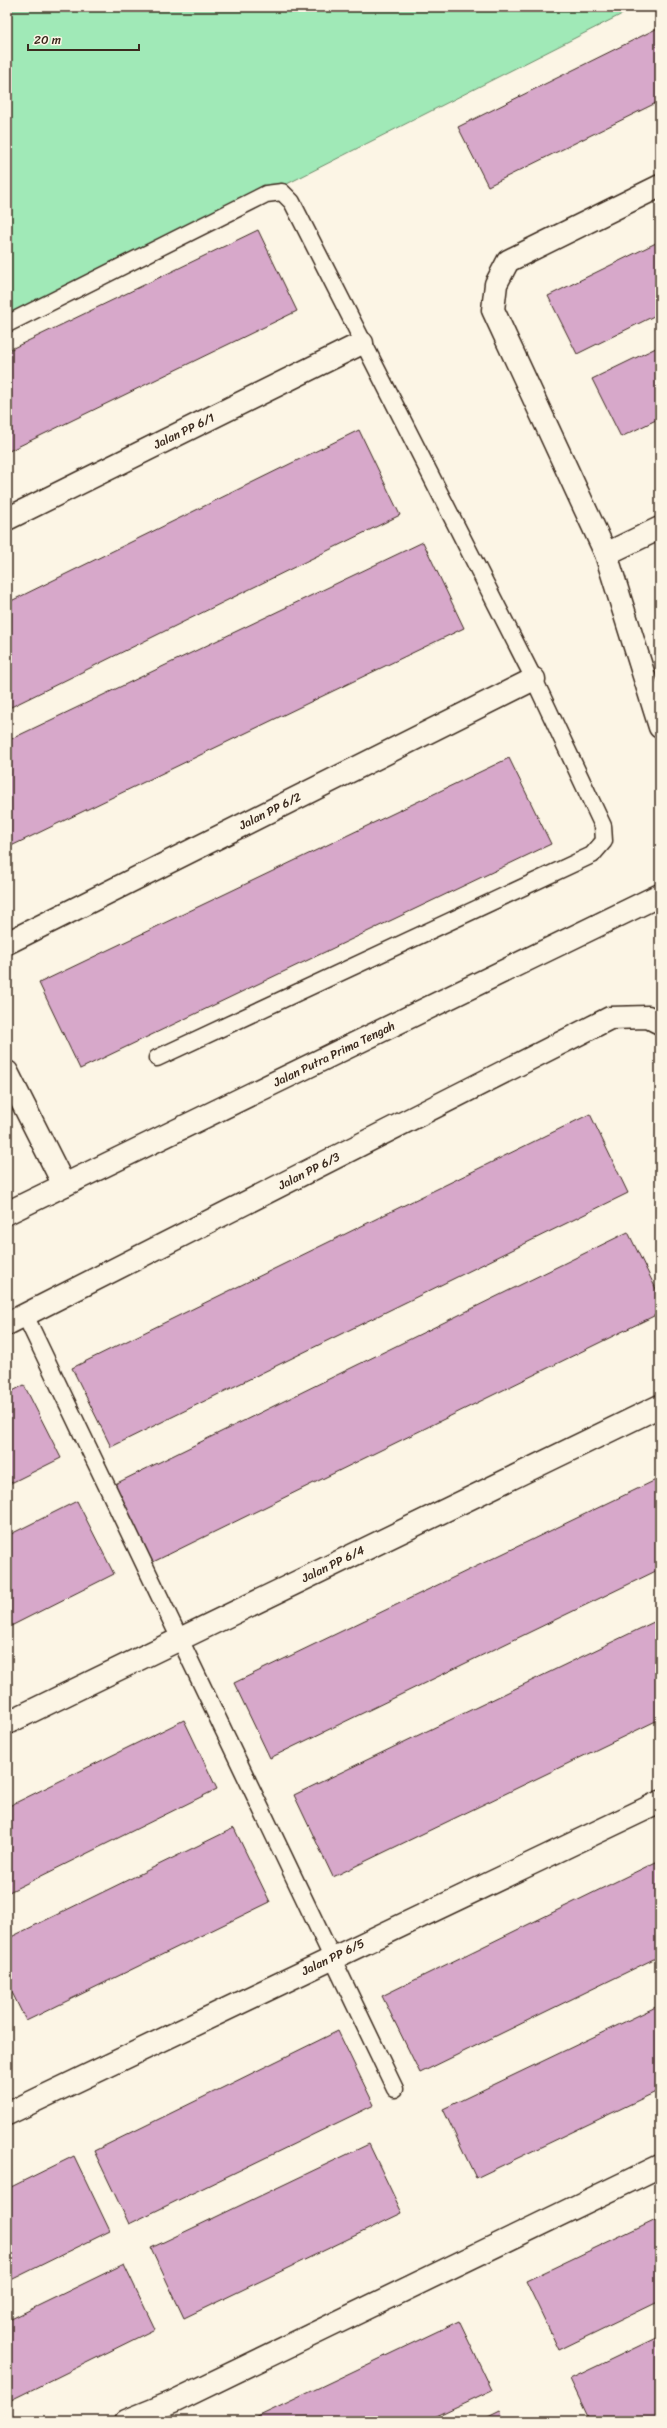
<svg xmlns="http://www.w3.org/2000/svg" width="667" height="2428" font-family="Sriracha,sans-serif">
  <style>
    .green { fill: #a0e9b7; stroke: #6e8a6a }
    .building { fill: #d7a8ca; stroke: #3b2a1e }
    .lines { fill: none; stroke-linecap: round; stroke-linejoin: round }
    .service-casing { stroke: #3b2a1e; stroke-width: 19 }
    .minor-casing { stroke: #3b2a1e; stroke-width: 25 }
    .tertiary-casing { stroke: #3b2a1e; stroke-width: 25 }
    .service { stroke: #fcf5e5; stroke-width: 16 }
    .minor { stroke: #fcf5e5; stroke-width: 22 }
    .tertiary { stroke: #fcf5e5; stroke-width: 22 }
    .labels { text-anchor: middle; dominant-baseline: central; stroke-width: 4; stroke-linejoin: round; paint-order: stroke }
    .street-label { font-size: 12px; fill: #3b2a1e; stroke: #fcf5e5 }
  </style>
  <rect width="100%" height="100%" fill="#fcf5e5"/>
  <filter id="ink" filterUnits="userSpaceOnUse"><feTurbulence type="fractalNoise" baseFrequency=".025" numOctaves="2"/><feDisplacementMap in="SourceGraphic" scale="8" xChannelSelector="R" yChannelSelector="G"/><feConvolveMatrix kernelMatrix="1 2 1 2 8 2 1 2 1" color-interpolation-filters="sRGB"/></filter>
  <g filter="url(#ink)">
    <path class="green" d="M7,7h629l-629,319z"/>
    <path class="building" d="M660,27v74l-172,85 -30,-59z
      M258,230l39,81 -290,141v-101z
      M660,241v72l-83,41 -29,-58z
      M660,346v72l-39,19 -29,-58z
      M359,430l41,85 -393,194v-106z
      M423,542l41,86 -457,220v-107z
      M509,758l42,86 -471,225 -41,-86z
      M590,1114l38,79 -517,254 -39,-79z
      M628,1232l32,65v16l-511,251 -38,-78z
      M24,1385l37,73 -54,27v-91z
      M660,1478v91l-390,189 -36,-75z
      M77,1501l37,73 -107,54v-92z
      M660,1619v100l-327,158 -39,-82z
      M184,1720l33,69 -210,104v-86z
      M234,1828l36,74 -244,119 -19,-39v-43z
      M660,1860v96l-240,117 -38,-77z
      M660,2005v85l-184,88 -33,-69z
      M338,2031l36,74 -245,119 -35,-73z
      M369,2144l33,69 -218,105 -33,-70z
      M74,2156l36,75 -103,51v-93z
      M660,2217v84l-101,49 -33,-69z
      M124,2264l31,65 -148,73v-81z
      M459,2321l33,69 -66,31h-177z
      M660,2336v85h-70l-20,-42z
      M500,2411l5,10h-25z"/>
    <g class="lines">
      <defs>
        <path id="service" d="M7,324l259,-130 16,-2 10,10 242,477 69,147 1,15 -12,14 -435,203
          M25,1315l370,774"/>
        <path id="minor" d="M660,186l-152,75 -12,23 -3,26 113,244 54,173
          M7,519l355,-176
          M606,554l54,-26
          M7,943l527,-264
          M7,1072l57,113
          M7,1324l603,-306 38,-1 12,6
          M7,1723l653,-317
          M7,2114l653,-312
          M126,2421l47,-19 487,-236"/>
        <path id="tertiary" d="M7,1213l653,-318"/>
      </defs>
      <use href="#service" class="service-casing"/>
      <use href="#minor" class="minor-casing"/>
      <use href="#tertiary" class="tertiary-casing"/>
      <use href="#service" class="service"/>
      <use href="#minor" class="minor"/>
      <use href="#tertiary" class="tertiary"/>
    </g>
  </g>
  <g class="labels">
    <g class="street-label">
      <text transform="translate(184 431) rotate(-26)">Jalan PP 6/1</text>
      <text transform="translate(270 811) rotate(-27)">Jalan PP 6/2</text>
      <text transform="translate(334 1054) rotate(-26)">Jalan Putra Prima Tengah</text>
      <text transform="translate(309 1171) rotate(-27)">Jalan PP 6/3</text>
      <text transform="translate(333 1564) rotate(-26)">Jalan PP 6/4</text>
      <text transform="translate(333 1957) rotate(-26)">Jalan PP 6/5</text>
    </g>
  </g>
  <rect width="667" height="2428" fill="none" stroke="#fcf5e5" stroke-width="24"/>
  <rect x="12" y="12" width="643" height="2404" fill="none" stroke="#3b2a1e" stroke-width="1.5" filter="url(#ink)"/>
  <path d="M28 44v6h111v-6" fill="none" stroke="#3b2a1e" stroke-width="2"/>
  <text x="34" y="44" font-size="12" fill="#3b2a1e" stroke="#fcf5e5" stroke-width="3" paint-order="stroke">20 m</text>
</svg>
